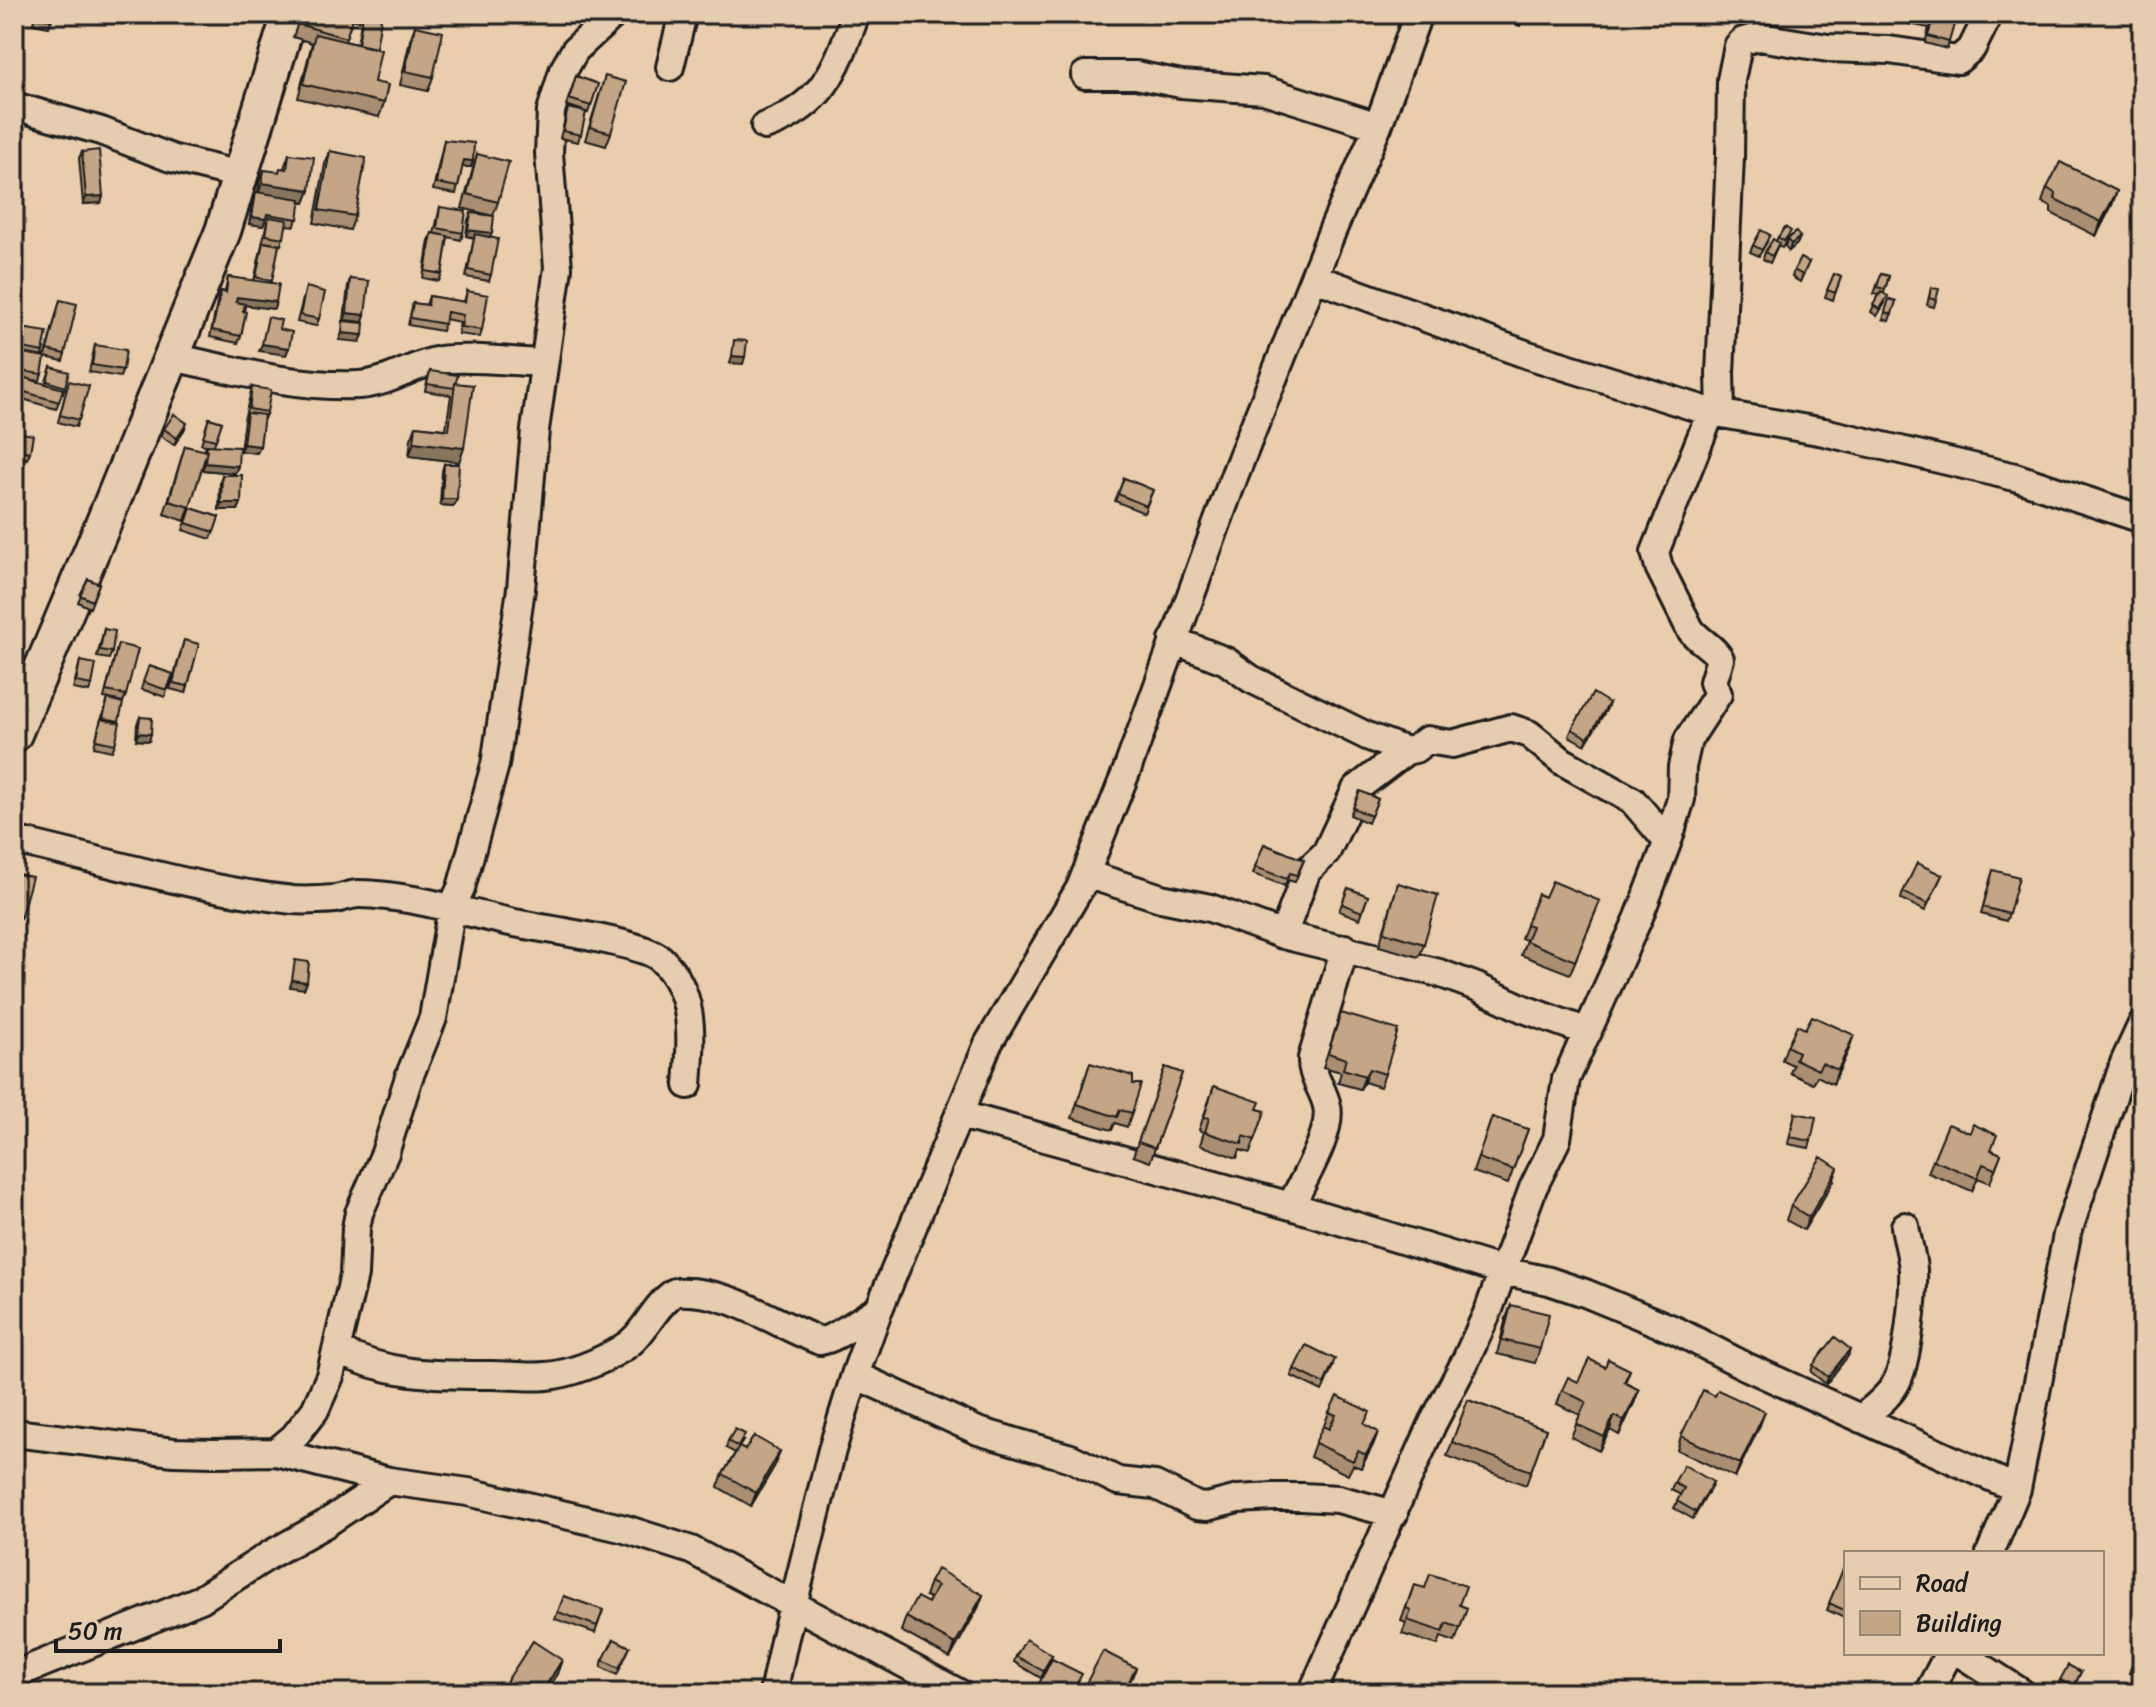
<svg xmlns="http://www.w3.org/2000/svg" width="2156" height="1707" font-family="Sriracha,sans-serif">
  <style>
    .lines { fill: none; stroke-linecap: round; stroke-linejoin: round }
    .minor-casing { stroke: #1c1c1c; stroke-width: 32 }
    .tertiary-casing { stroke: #1c1c1c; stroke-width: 40 }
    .minor { stroke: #e7cdaf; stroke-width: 26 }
    .tertiary { stroke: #e7cdaf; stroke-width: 34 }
    .wall { fill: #a98e72; stroke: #1c1c1c; stroke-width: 2 }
    .shaded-wall { fill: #89745d; stroke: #1c1c1c; stroke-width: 2 }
    .building { fill: #c4a585; stroke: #1c1c1c; stroke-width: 2 }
  </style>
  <rect width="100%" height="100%" fill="#e9cdad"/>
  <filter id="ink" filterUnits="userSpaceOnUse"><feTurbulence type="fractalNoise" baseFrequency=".0125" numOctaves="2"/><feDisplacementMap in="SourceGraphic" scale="16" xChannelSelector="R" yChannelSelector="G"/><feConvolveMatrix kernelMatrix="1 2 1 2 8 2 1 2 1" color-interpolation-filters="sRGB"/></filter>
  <g filter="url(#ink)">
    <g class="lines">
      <defs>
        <path id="minor" d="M670,67l13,-53
          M1085,75h51l45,9 83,6 114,36
          M14,106l87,25 70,27 69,17
          M765,126c59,-21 71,-57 91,-112
          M1315,278l213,77 183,57 113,20 191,45 127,42
          M172,357c62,13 123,31 187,28 31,-2 52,-20 81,-25 27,-4 75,2 104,3
          M1721,414l-1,-41 10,-216 1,-77 7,-34 5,-5 16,-4 69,11 61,2 69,10 14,-12 17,-34
          M1173,640l53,21 25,18 116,57 39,15 9,-2 12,-9 25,4 59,-16 18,6 33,27 71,40 34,40
          M14,840c92,21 185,50 279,60 13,1 29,0 42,-1 8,-1 16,-5 24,-5 55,1 108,20 161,30 29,6 122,18 141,35 36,35 30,81 27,126
          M1086,874l75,24 49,10 73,27 156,38 38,14 47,22 64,23
          M1283,935l24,-64 19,-18 30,-64 50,-38
          M961,1115l330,91 212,65 46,10 36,12 92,38 68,35 272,123
          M1291,1206c11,-25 42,-73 36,-100 -4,-18 -16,-29 -15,-48l33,-110
          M337,1350c52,26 98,25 154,25 18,0 38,3 55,1 25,-2 54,-14 75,-27 24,-13 31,-42 54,-57 52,-4 98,31 145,49 15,-1 42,-23 59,-32
          M855,1375l123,56 93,27 47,23 37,4 42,21 10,1 31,-8 35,-2h29l36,2 56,15
          M1861,1419c12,-11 28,-22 35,-36 12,-22 18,-88 17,-113 -1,-15 -6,-30 -8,-44
          M14,1433l160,19 39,1 63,-1 18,-15 21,-27 15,-34 24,-101 2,-47 3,-15 26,-60 24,-76 24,-59 19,-111 9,-19 34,-123 26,-176 14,-159 23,-162 -9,-115 2,-42 12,-40 12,-21 39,-36
          M276,1452l113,29 79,11 157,37 66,21 268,143
          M1990,1553l27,-64 50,-254 57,-172 18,-39
          M1960,1653l62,40
          M14,1675l187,-76 70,-45 54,-30 64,-43
          M773,1693l11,-52 48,-191 23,-75 24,-66 109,-265 92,-156 47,-118 108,-296 98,-245 45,-103 40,-112
          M1312,1693l121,-270 32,-61 24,-53 44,-121 24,-49 9,-60 73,-162 30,-79 12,-39 1,-32 6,-27 30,-46 -5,-12 7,-23c-6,-12 -22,-18 -30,-30l-31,-62 -4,-15 56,-140
          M1928,1693l21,-40"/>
        <path id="tertiary" d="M14,734l90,-212 119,-291 67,-217"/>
      </defs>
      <use href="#minor" class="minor-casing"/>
      <use href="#tertiary" class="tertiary-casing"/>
      <use href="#minor" class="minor"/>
      <use href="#tertiary" class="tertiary"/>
    </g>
    <path class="wall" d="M14,14h13l-3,8 -10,-3z
      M35,14h18l-4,13 -16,-3z
      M301,14h60l-2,7 -7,-2 -7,22 12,3 6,-30 13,35 -2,33 10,21 -5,14 -81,-19 14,-55 -19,-6z
      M1488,14h37l-5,12z
      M1912,14l25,2 12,26 -2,7 -22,-6 4,-15 -20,-4z
      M415,26l18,51 -5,14 -28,-6 10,-45z
      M576,76l22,8 -10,29 -2,-1 -8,30 -18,-4 8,-30 16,3 -18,-6z
      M605,76l6,57 -5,13 -21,-6z
      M444,140l27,27h-9l-6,27 -23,-4z
      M330,151l25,65 -5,14 -36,-7 11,-59z
      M82,152l21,44 -2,7 -18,1 -4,-46z
      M289,154l21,36 -5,13h-5l-5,23 -9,-1 -5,20 -17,-3 15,3 -8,38 5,19 -2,7 -29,-4 -4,31 -3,7 -28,-6 8,-39 3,-7 4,1 3,-15 26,4 13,-59 -2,-1 -2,5 -14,-2 4,-25 3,-7 2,1 1,-10 5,-13 14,2 6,-4z
      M477,154l21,48 -5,14 -3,21 1,38 -2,6 -23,-4 8,-39 -8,-2 2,-16 3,-7 22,3 -31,-8z
      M2047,188l70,3 -5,14 -16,31 -45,-23v-6l-9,-5z
      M440,207l23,26 -2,7 -13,-3 -6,37 -3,7 -16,-3 6,-38 3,-7 2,1z
      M1778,237l10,2 12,-2 -3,7 -8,7 -4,-5 2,-6 -5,8 -4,-3 -8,18 -7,-4 2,-7 11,-11z
      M1767,242l-8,14 -9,-4 3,-7z
      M1809,262l-9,20 -8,-5 2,-7z
      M1834,274l7,3 -8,23 -8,-3z
      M1881,274l8,2 -5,17 1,10 -8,13 -6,-4 8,-17 -5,-1z
      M350,279l15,36 -2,7 -19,-2 4,-34z
      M306,287l13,32 -3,7 -19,-4z
      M1931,288l5,12 -2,7 -7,-2z
      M467,291l15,39 -2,7 -22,-3 2,-12 -15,-3 -3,12 -34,-6 5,-22 13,2 3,-9 35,6z
      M1889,299l7,2 -7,20 -6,-2z
      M60,300l5,54 -2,7 -18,-4 -5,24 -12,-2 17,5 6,-17 14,20 -2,6h-1l-6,16 -40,-12 6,-19 -4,-1 4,-21 -7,-2 6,-26 22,24 -1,4h3z
      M95,345l28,25 -3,7 -31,-5z
      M430,371l26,12 8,65 -5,14 -50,-6 2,-17 5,-13 30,3 5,-34 -26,-4z
      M89,386l-13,41 -18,-5 9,-34z
      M252,387l15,25 -3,7h-1l-3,27 -3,7 -17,-2 4,-31z
      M209,418l13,4 -8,23 24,21 -3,7 -33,-3 1,-5 -18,56 -21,-7 21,-68 19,5 2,-6 -5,-1z
      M164,429l20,1 -10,15 -13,-9z
      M22,433l8,19 -3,7 -3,-1 -5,17 -5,-2v-17h2z
      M444,464l13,35 -3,7 -14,-1 2,-34z
      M222,475l19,28 -3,7h-19l1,-28z
      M1124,478l29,12 -9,23 -29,-12z
      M191,508l28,9 -8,22 -28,-9z
      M88,579l11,5 -9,24 -12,-6z
      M104,629l8,23 -3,7 -12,-2z
      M184,640l4,46 -2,7 -16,-4z
      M118,644l8,51 -3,7 -19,-4z
      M80,661l12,24 -3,7 -16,-3z
      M149,666l24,8 -8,23 -24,-8z
      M108,699l11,22 -4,23 -3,7 -18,-4 5,-21z
      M1609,703l-3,7 -21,35 -16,-9 3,-7z
      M140,717l9,24 -13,-1 1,-16z
      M1360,791l18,8 -10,24 -18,-8z
      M1264,844l40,16 -9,22 -8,-2 -2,6 -32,-12z
      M14,873l7,43 -3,7 -4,-1z
      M1942,875l-17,36 -24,-12 2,-7z
      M1991,877l18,37 -3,7 -25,-7z
      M1398,883l26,61 -5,13 -40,-11z
      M1348,888l20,8 -8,23 -21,-8z
      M1538,894l7,3 55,4 -30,73 -49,-19 5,-15 -5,-2z
      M1341,1013l44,61 -5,13 -16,-5 -4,7 -22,-6 3,-11 -18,-5z
      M1787,1046l62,3 -16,35 -16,-8 -4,8 -23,-11 3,-8 -11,-5z
      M1090,1063l42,50 -5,14 -12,-4 -3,7 -40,-12z
      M1165,1067l17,6 -32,89 -17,-6z
      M1214,1086l43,23 8,2 -15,42 -10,-3 -3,8 -37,-13 4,-13 -5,-2z
      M1795,1113l16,28 -2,7 -21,-4z
      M1492,1117l36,12 -20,55 -35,-12z
      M2142,1135v29l-10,-6z
      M1992,1150l9,4 -11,29 -12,-5 -6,13 -44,-18 5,-13z
      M1833,1182l-29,48 -18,-10 5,-14z
      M1511,1305l29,44 -5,14 -38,-9 9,-36z
      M1848,1356l-22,28 -15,-12 2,-7z
      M1333,1366l-11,25 -31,-15 3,-7z
      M1605,1367l25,3 -5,13 14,7 -5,13 -15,32 -9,-5 -11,21 -28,-14 9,-22 -23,-11 5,-14z
      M1715,1396l45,29 -25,52 -58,-27 4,-14z
      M1468,1400l78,29 -20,56 -79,-29z
      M1329,1412l36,13 13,7 -5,13 -12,23 -8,-3 -5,10 -38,-18 5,-14 14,-14 -5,-3z
      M728,1441h15l-4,6 6,3 35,1 -5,14 -24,41 -33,-19 5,-13 12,-21 -9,-5z
      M1713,1482l-3,7 -17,30 -19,-11 7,-13 -10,-5 3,-7z
      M1844,1567l2,1v51l-19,-9z
      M930,1582l53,13 -5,13 -28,50 -49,-27 5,-14 22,-14 2,-5 -5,-2z
      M1414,1585l53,23 -12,34 -14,-5 -3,8 -36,-11 4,-11 -5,-2z
      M564,1596l39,14 -8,23 -40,-14z
      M2142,1639v39l-13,-5z
      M630,1647l-13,28 -16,-8 2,-7z
      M1052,1655l-11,23 -27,-16 2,-6z
      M2081,1672l-10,21 -13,-7 2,-6z"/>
    <path class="shaded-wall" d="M464,160l9,1 -2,6h-10z
      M262,183l48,7 -5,13 -48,-6z
      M2117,191l-5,14 -16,31 5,-14z
      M103,196l-2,7 -18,1 3,-7z
      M252,217l14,2 -3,7 -14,-2z
      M468,230l24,3 -3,7 -23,-4z
      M1800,237l-3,7 -8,7 2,-7z
      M237,297l39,5 -2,7 -39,-5z
      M347,313l18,2 -2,7 -19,-2z
      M342,333l21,2 -3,7 -21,-2z
      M262,344l27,4 -3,7 -27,-4z
      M732,356l13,1 -2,7 -13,-1z
      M187,423l-3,7 -10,15 3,-7z
      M414,442l50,6 -5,14 -50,-6z
      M243,444l17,2 -3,7 -17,-2z
      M205,463l33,3 -3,7 -33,-3z
      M442,499h15l-3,7 -14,-1z
      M221,503h20l-3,7h-19z
      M1609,703l-3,7 -21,35 3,-7z
      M138,733l13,1 -2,7 -13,-1z
      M292,980l15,2 -3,7 -14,-2z
      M1854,1035l-5,14 -16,35 5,-14z
      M1369,1069l-5,13 -4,7 5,-13z
      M1838,1168l-5,14 -29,48 5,-13z
      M1850,1349l-2,7 -22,28 2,-7z
      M1639,1390l-5,13 -15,32 5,-14z
      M1765,1412l-5,13 -25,52 5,-13z
      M1614,1416l-4,14 -11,21 5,-14z
      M1378,1432l-5,13 -12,23 5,-13z
      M780,1451l-5,14 -24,41 5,-13z
      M1713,1482l-3,7 -17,30 3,-7z
      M983,1595l-5,13 -28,50 5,-14z
      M562,1660l-5,14 -12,19 2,-9z
      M1136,1668l-11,25h-2z"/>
    <path class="building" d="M37,14h16l-1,6 -16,-3z
      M301,14h53l-8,24 -48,-14z
      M363,14l18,4 -5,30 -18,-4z
      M1913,14h25l-1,2 18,5 -6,21 -21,-6 4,-14 -20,-5z
      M415,26l28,6 -10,45 -28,-6z
      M315,34l66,16 -7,32 14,3 -4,18 -81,-19z
      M576,76l22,8 -7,22 -22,-7z
      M605,76l21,6 -15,51 -21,-6z
      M568,108l18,4 -5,23 -18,-4z
      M444,140l30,3 -1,18 -9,-1 -6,27 -22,-4z
      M99,150l4,46 -17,1 -4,-45z
      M330,151l36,7 -11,58 -36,-6z
      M289,154l25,3 -4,33 -48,-7 2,-13 15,2 1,-4 7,1z
      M477,154l32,8 -11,40 -31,-8z
      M2060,162l57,29 -16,31 -46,-23 1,-5 -9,-6z
      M256,192l45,7 -3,20 -31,-5 -1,5 -14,-2z
      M440,207l26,4 -3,22 -26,-5z
      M471,213l23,3 -2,17 -24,-3z
      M269,217l18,3 -3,18 -18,-3z
      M1785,227l6,4 -7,10 -6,-4z
      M1761,230l9,5 -8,15 -9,-5z
      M1796,232l4,5 -9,7 -4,-5z
      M432,233l16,3 -6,38 -17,-3z
      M475,234l23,5 -7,36 -23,-5z
      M1773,239l6,4 -7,13 -7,-4z
      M263,242l16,3 -7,36 -16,-4z
      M1800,258l9,4 -6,13 -9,-5z
      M1834,274l7,3 -6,16 -8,-3z
      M1881,274l8,2 -4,13 -8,-2z
      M228,277l51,7 -3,18 -39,-5 -1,5 9,2 -2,7 3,1 -5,24 -29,-6 9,-39 5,2z
      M350,279l19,2 -4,34 -18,-2z
      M306,287l19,5 -6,27 -19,-4z
      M1931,288l8,1 -3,11 -7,-2z
      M467,291l21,4 -6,35 -21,-3 2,-12 -16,-3 -2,12 -35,-6 3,-15 15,2 1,-9 36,6z
      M1881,292l7,4 -8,13 -7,-4z
      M1889,299l7,2 -4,13 -7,-2z
      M60,300l17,4 -12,50 -18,-4z
      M268,317l13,3 -2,9 13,3 -3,16 -27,-4z
      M343,321l21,2 -1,12 -21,-2z
      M21,328l26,4 -4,20 -25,-5z
      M734,340l13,1 -2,16 -13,-1z
      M95,345l31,5 -3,20 -31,-5z
      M23,353l22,4 -3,17 -22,-3z
      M51,367l18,5 -4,15 -18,-6z
      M430,371l28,4 -4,13 -27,-4z
      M22,377l41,12 -4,13 -41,-12z
      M69,381l20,5 -10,34 -19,-5z
      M455,383l18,2 -9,63 -50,-6 2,-16 33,4z
      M252,387l19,3 -4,22 -18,-3z
      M247,413l17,2 -4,31 -17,-2z
      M174,414l13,9 -10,15 -13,-9z
      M209,418l13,4 -6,18 -13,-3z
      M22,433l11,2 -3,17 -11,-2z
      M207,445l32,2 -1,19 -33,-3z
      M185,446l22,5 -17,56 -21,-6z
      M14,456l10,2 -2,10 -8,-2z
      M444,464h15l-2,35h-15z
      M222,475h20l-1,28h-20z
      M1124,478l29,12 -7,16 -28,-12z
      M191,508l28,9 -5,15 -28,-9z
      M14,559l4,1 -3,13h-1z
      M88,579l11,5 -7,17 -12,-6z
      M104,629l11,2 -3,21 -12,-2z
      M184,640l15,4 -11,42 -15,-3z
      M118,644l20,5 -12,46 -20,-4z
      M80,661l16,3 -4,21 -16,-3z
      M149,666l24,8 -6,16 -24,-8z
      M1593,693l16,10 -21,35 -16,-9z
      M108,699l15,4 -4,18 -16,-3z
      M140,717l12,1 -1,16 -13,-1z
      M101,719l19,4 -5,21 -19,-4z
      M1360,791l18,8 -7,17 -18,-8z
      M1264,844l40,16 -7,15 -7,-2 -3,6 -32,-12z
      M1917,863l25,12 -14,29 -25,-12z
      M1993,870l26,7 -10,37 -26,-7z
      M14,873l18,4 -11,39 -7,-1z
      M1552,881l48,20 -25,60 -49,-20 6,-15 -6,-2 12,-30 7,3z
      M1398,883l40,12 -14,49 -40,-12z
      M1348,888l20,8 -6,16 -20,-8z
      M295,960l14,2 -2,20 -15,-2z
      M1341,1013l57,17 -13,44 -16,-5 -4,7 -22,-7 3,-10 -18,-6z
      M1812,1016l42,19 -16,35 -16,-7 -4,7 -23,-11 3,-7 -11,-6 10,-21 8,4z
      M1090,1063l43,13v8h8l-9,29 -12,-3 -3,7 -40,-13z
      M1165,1067l17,6 -27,75 -17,-6z
      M1214,1086l46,16 -3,7 8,2 -10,29 -11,-4 -2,8 -37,-12 4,-14 -5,-1z
      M1795,1113l21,4 -5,24 -21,-4z
      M1492,1117l36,12 -15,41 -35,-12z
      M1948,1124l22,9 3,-9 24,11 -6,15 10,4 -6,15 -12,-5 -6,14 -44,-18z
      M2142,1135v13l-5,-3z
      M1821,1157l17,11 -29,49 -18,-11z
      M1511,1305l38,9 -9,35 -38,-9z
      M1835,1337l15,12 -22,28 -15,-12z
      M1306,1345l29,14 -11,25 -30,-15z
      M1589,1359l16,8 3,-8 22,11 -6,12 15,8 -15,31 -10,-5 -10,21 -28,-13 10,-22 -24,-12 6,-13 10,5z
      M1703,1390l12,6 3,-6 47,22 -25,52 -59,-28z
      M1337,1396l33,16 -6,12 14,8 -12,23 -8,-4 -5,10 -38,-18 8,-17 6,3 7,-14 -7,-3z
      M1468,1400l78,29 -15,42 -79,-29z
      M735,1429l10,5 -7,13 -10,-6z
      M754,1436l26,15 -24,42 -33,-19 16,-27 6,3z
      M1684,1465l29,17 -17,30 -19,-11 7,-13 -10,-5z
      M1844,1567l2,1v43l-17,-8z
      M937,1569l46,26 -28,49 -49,-27 11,-20 11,6 9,-17 -7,-4z
      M1430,1574l36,12 -7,19 8,3 -7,20 -14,-5 -3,9 -36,-12 4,-10 -5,-2 8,-23 11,3z
      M564,1596l39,14 -6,16 -39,-14z
      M614,1639l16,8 -11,21 -16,-8z
      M1026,1639l26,16 -9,16 -27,-15z
      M2142,1639v23l-8,-3z
      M533,1641l29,19 -15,24 5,3 -4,6h-49z
      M1103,1651l33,17 -13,25h-42z
      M1052,1659l30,15 -10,19h-38z
      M2068,1665l13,7 -7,14 -14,-6z
      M1180,1688l10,5h-13z"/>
  </g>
  <rect width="2156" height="1707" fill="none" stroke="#e7cdaf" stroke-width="48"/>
  <rect x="24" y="24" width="2108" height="1659" fill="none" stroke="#1c1c1c" stroke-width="3" filter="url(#ink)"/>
  <rect x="1844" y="1551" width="260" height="104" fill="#e7cdaf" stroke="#968674" stroke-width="2"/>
  <rect x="1860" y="1577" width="40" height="12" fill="#e7cdaf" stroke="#968674" stroke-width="2"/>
  <text x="1916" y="1591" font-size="24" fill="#1c1c1c">Road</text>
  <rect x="1860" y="1611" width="40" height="24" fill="#c4a585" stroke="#968674" stroke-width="2"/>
  <text x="1916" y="1631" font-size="24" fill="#1c1c1c">Building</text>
  <path d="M56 1639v12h224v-12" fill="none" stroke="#1c1c1c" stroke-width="4"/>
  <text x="68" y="1639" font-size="24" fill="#1c1c1c" stroke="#e7cdaf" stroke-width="6" paint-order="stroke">50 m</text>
</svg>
